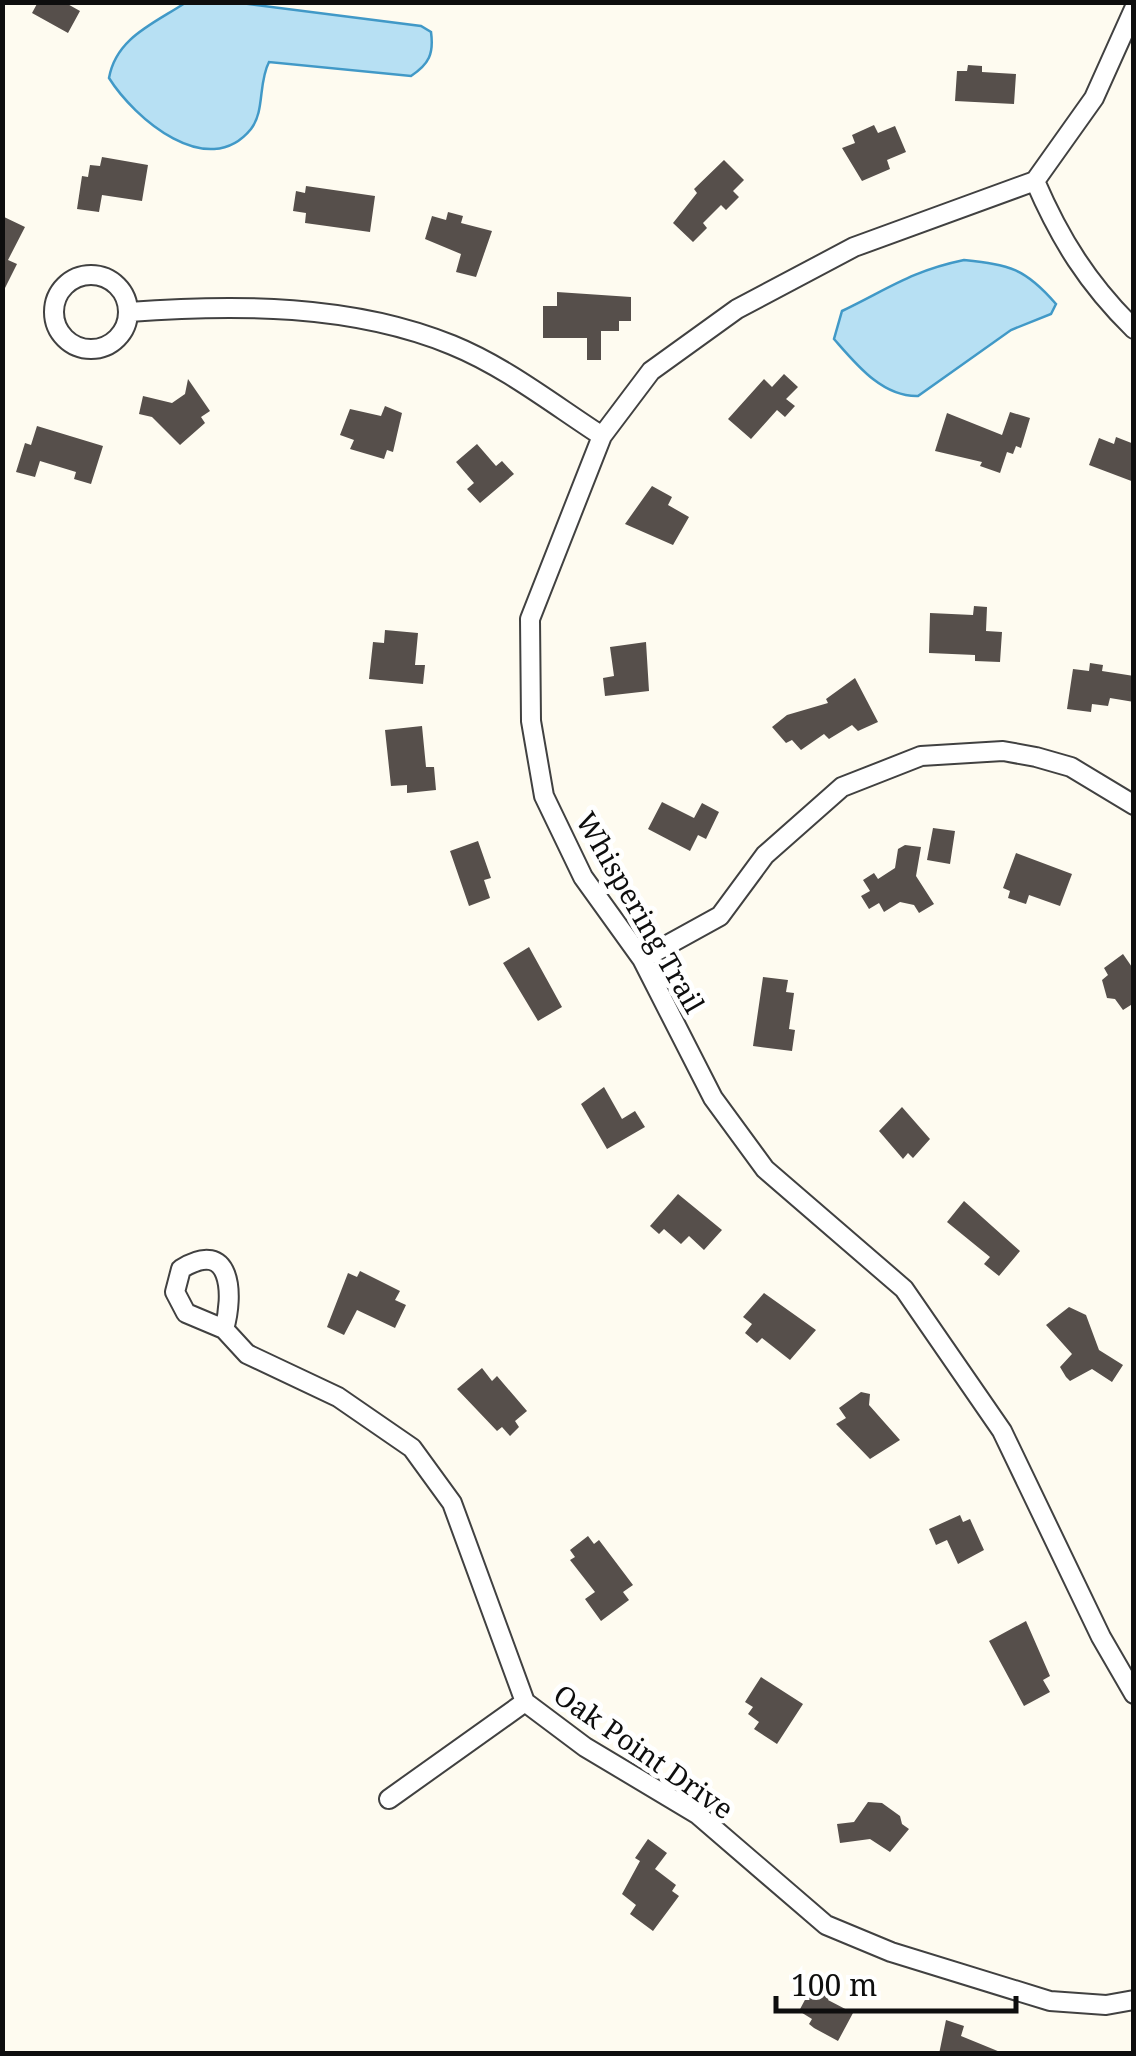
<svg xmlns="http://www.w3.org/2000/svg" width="1136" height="2056" font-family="'Noto Serif',serif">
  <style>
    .water { fill: #b7e0f3; stroke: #4199c7; stroke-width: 2.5 }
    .building { fill: #564f4b }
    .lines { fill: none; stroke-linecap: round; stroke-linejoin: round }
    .minor-casing { stroke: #414141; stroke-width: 22 }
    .minor { stroke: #fff; stroke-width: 18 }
    .labels { text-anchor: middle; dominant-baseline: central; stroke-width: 10; stroke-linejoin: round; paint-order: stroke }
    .street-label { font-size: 28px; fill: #0e0e0e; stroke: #fff }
  </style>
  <rect width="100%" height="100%" fill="#fefbf0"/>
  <path class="water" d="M185,3h56l180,23 10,6c3,22 -2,32 -20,44l-142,-14c-11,21 -4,49 -18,67 -43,53 -117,-11 -142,-51 7,-40 44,-54 76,-75z
    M964,260c46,5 61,8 92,44l-5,10 -40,16 -93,66c-36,1 -62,-32 -84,-57l8,-28c46,-22 69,-40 122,-51z"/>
  <path class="building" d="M38,2h26l16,9 -12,22 -36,-20z
    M968,65l14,1v6l34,2 -2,30 -59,-3 2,-30h10z
    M874,125l4,8 17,-7 11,26 -19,8 3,9 -28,12 -20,-33 13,-5 -3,-8z
    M102,157l46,8 -6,36 -40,-6 -3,17 -22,-3 5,-33 6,1 2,-12 10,1z
    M724,160l20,20 -11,11 6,6 -13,13 -5,-5 -18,18 4,5 -14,14 -20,-19 24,-30 -3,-4z
    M306,186l69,10 -5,36 -65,-9 1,-10 -13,-2 3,-20 9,2z
    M448,212l15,4 -2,7 31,8 -16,46 -20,-5 5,-18 -36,-15 7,-23 14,4z
    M2,216l23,11 -17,33 9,4 -15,30z
    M557,292l74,5v24h-12v10h-18v29h-14v-22h-44v-32h14z
    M784,374l14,13 -12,12 9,7 -10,11 -8,-7 -26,29 -23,-20 36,-40 8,8z
    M188,379l22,32 -9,6 4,6 -25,22 -28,-28 -13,-3 4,-18 29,7 13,-9z
    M385,406l17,7 -9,39 -6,-2 -3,9 -34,-10 4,-9 -14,-5 10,-26 31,7z
    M1010,412l20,6 -9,30 -5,-2 -3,8 -6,-2 -7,21 -20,-7 2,-4 -47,-11 12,-38 55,22z
    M37,426l66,20 -12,38 -17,-5 2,-7 -36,-11 -5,16 -19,-5 9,-29 6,2z
    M1116,437l18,7v38l-45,-17 10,-27 15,6z
    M477,444l19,22 6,-5 12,13 -34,29 -13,-14 7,-6 -18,-21z
    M652,486l20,11 -4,8 21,12 -16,28 -48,-21z
    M974,606l13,1 -1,24 16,1 -2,30 -25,-1v-6l-46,-2 1,-40 43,2z
    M385,630l33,3 -3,32h10l-2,19 -54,-5 4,-37 11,1z
    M646,642l3,49 -44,5 -2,-18 11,-2 -4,-29z
    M1090,663l13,2 -1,6 32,5v26l-24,-4 -2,8 -16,-2 -1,8 -24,-3 6,-40 16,2z
    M855,678l23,44 -20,9 -6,-6 -23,14 -5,-5 -23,16 -9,-10 -6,3 -14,-16 15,-12 41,-12 -2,-4z
    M422,726l4,41h8l2,23 -29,3v-8l-16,1 -6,-56z
    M662,802l32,16 8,-15 17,9 -13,27 -8,-4 -8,16 -42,-22z
    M933,828l22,3 -5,33 -23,-4z
    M478,841l13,37 -7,2 6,18 -21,8 -19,-55z
    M905,845l16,2 -5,29 18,28 -15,9 -5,-8 -14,-3 -16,10 -5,-9 -10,6 -8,-13 9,-5 -7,-11 11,-7 4,6 17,-11 3,-19z
    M1016,853l56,21 -12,32 -31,-11 -3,9 -18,-6 2,-7 -7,-3z
    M529,947l33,60 -24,14 -35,-58z
    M1123,954l11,16v33l-11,7 -8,-11 -8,-1 -5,-18 6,-5 -4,-7z
    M763,977l25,3 -2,12 8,1 -5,36 6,1 -3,21 -39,-5z
    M604,1087l18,32 13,-8 10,16 -38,22 -26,-45z
    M902,1107l28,32 -17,19 -5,-5 -5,6 -24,-28z
    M678,1194l44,36 -18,20 -15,-14 -8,8 -17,-15 -5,5 -9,-8z
    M964,1201l56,50 -21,25 -15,-12 6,-7 -43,-35z
    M360,1271l40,20 -5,9 11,5 -11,23 -38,-18 -13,25 -17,-8 21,-54 9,4z
    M764,1293l52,37 -26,30 -28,-22 -5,5 -12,-10 7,-9 -9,-7z
    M1069,1307l17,8 13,35 24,15 -11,17 -20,-13 -22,12 -4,-4 -6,-10 12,-13 -26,-29z
    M482,1368l10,13 5,-5 30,35 -12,10 4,6 -9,9 -8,-9 -5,4 -40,-42z
    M861,1392l9,2 -1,11 31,35 -30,19 -34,-35 10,-6 -7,-10z
    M960,1515l3,7 7,-3 14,31 -26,14 -11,-24 -11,5 -7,-16z
    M588,1536l6,8 5,-4 34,45 -10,7 6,8 -28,21 -16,-22 10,-7 -25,-32 5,-3 -5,-7z
    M1026,1621l24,55 -7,4 7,12 -26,14 -35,-65z
    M761,1677l42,27 -26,40 -23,-15 5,-7 -11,-8 5,-7 -8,-5z
    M868,1802l14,1 18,13 2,8 7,5 -19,23 -20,-13 -30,4 -3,-19 17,-2z
    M648,1839l19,14 -12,16 21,16 -4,6 7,5 -26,35 -23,-17 6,-9 -14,-11 18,-33 -5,-3z
    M815,1981l18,9 -5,10 25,13 -15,28 -24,-13 -5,-4 3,-5 -13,-8z
    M946,2020l18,6 -3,10 44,18h-66z"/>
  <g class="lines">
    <defs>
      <path id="minor" d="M1134,9l-40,89 -59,83 -181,66 -117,62 -86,62 -49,65 -72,183 1,102 13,75 39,81 59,82 71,139 52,71 139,120 98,142 99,206 33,57
        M1035,181c25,58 53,103 99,148
        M54 312a37 37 0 1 1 74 0a37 37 0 1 1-74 0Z
        M129,312c106,-8 223,-8 323,33 54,22 102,60 150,91
        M642,959l78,-43 45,-61 77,-68 79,-31 82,-5 33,6 35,10 63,38
        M224,1329c10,-34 8,-92 -43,-60l-6,23 11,21 38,16 23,25 91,43 74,51 40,55 73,199 60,45 112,67 129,111 65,27 159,49 56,4 28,-5
        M389,1799l136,-97"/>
    </defs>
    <use href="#minor" class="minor-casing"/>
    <use href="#minor" class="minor"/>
  </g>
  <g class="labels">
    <g class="street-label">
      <text transform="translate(641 912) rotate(60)">Whispering Trail</text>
      <text transform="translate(644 1751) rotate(35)">Oak Point Drive</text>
    </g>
  </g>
  <rect width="1136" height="2056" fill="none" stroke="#0e0e0e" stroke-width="10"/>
  <path d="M776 1996v15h240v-15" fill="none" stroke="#0e0e0e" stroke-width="5"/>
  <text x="791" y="1996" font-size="30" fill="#0e0e0e" stroke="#ffffff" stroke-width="8" paint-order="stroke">100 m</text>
</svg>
